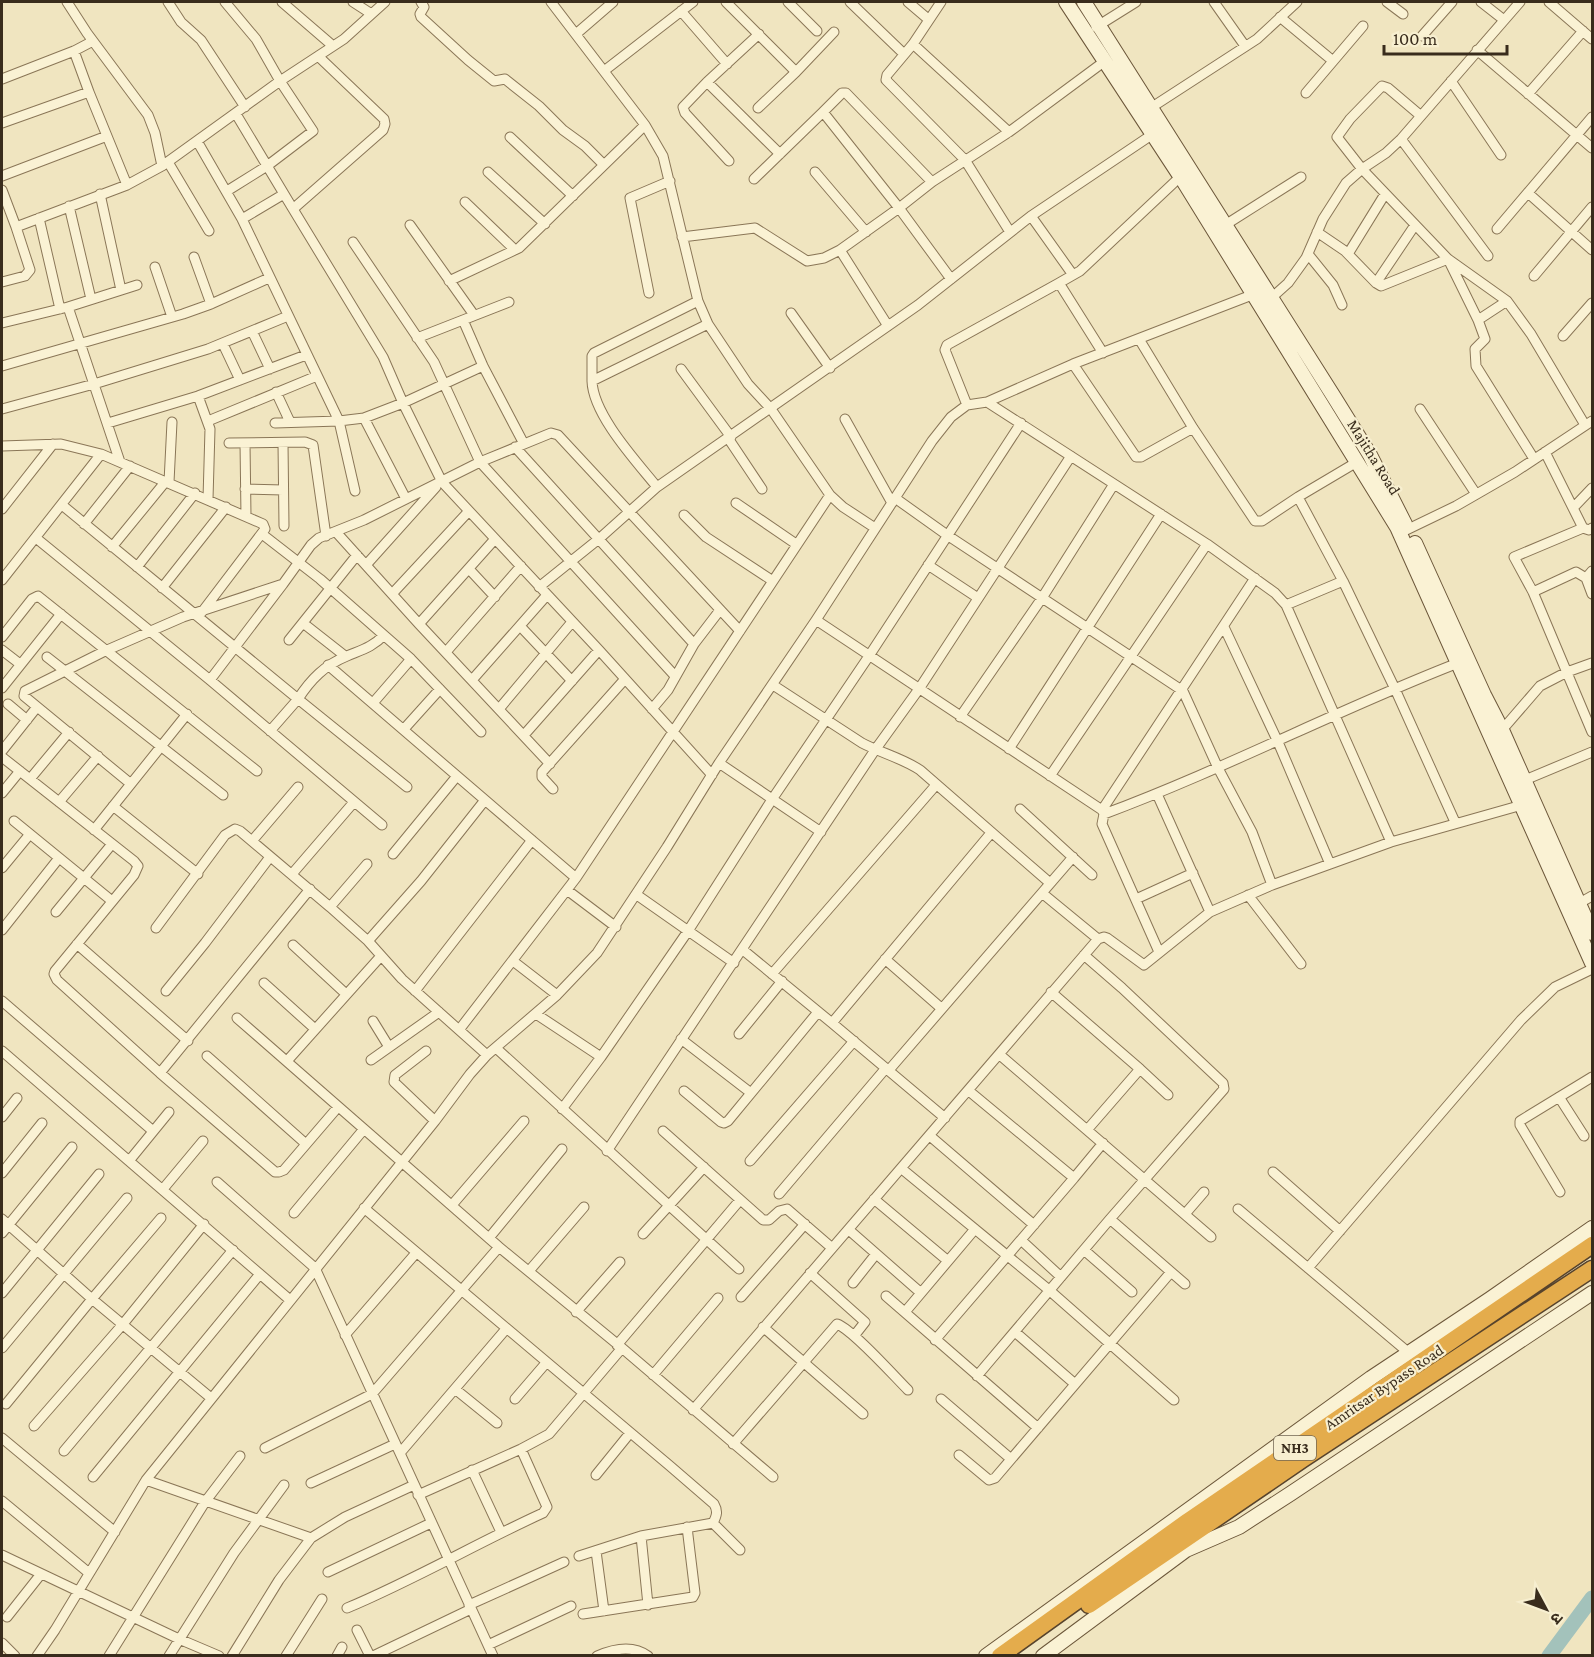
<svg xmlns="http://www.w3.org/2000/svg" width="1594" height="1657" font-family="'Crimson Pro','Noto Sans Devanagari',serif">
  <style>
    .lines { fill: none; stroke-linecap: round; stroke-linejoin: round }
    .river { stroke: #a3c2bb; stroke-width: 15 }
    .street-casing { stroke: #8a7657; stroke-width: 11 }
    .secondary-casing { stroke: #6c573a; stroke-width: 16 }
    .highway-casing { stroke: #57432c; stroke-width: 19 }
    .street { stroke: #faf2d4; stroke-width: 9 }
    .secondary { stroke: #faf2d4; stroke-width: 14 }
    .highway { stroke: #e4ac4c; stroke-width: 16 }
    .labels { text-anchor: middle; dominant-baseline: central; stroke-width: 4.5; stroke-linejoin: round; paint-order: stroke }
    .shield { fill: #f7efd0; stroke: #726652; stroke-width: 1.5 }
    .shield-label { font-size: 15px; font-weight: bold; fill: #392c1c }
    .street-label { font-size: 16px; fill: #392c1c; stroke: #f7efd0 }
  </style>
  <rect width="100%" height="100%" fill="#f0e5c0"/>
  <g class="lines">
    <path class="river" d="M1549,1656l43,-58"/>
    <defs>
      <path id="street" d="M67,2l20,31 61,82 7,18 7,33
        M168,2l13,20 20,18 44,67
        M225,2l31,37 24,42 33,50 -46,35 -40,25
        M282,2l51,44
        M353,2l17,11
        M421,2l3,5 -4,7 1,3 47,43 26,21 11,-2 34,27 24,24 22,16 19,19
        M551,2l94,123 18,31 35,145 10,23 40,60 23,25 59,86 13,12 32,21
        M726,2l70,70 38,-40
        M788,2l29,29
        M850,2l54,52
        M908,2l20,17
        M941,2l-28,42 -26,31 -1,5 79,80 45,72
        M1214,2l31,44
        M1387,2l16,12
        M1481,2l23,18
        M1549,2l43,37
        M681,11l46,53
        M1280,17l53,44
        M1096,27l40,-25
        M576,34l37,-32
        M1422,36l30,-34
        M913,44l96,88
        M1477,50l115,98
        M74,51l15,41
        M318,56l66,63 1,5 -2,6 -90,79 90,148 20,46 80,-37
        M604,71l89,-69
        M2,79l72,-28 19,-10
        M1451,81l50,74
        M707,82l73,72
        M1306,93l57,-67
        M1528,94l55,-63
        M758,108l38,-36
        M1146,111l111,-72 40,-37
        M823,112l19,-19h4l86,89
        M236,114l57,95
        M1421,116l-33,-28 -6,-2 -32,33 -13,18 25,32 86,90 59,42 24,33 54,91
        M2,123l87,-31 38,93
        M510,137l63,59
        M1401,139l87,117
        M197,141l45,78 97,202 25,-3 39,-15 39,79 157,168 113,125
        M729,161l-44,-48 -2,-6 24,-25 52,-48
        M168,162l41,69
        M488,172l57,52
        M815,172l51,60
        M2,176l105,-40
        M754,179l69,-67 76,96 52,71
        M2,190l14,37
        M1528,193l64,57
        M100,194l21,96
        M465,202l50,48
        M69,206l22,93
        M1031,216l42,59
        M39,218l21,91
        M242,219l42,-25
        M410,225l64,90
        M1222,227l79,-50
        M1497,229l95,-112
        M1317,232l28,19 31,32 5,3 67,-27 30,61
        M682,237l73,-9 52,33 17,-3 16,-8
        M353,242l81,120 46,100 195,214
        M1308,254l25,31 9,20
        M1348,254l37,-60
        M194,257l17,47
        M155,267l17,50
        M1534,276l58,-69
        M449,281l70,-33 126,-123
        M2,282l23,-6 5,-6 -14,-43 111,-42 35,-19 118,-85 64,-42 41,-37
        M1059,283l21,-12 101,-95
        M1376,283l39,-58
        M649,293l-19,-95 40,-17
        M698,301l-104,52 -2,3v25l116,-57
        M1268,301l20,-18 18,-25 17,-39 23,-36 16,-14 24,-16 15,-14 119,-137
        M1507,301l-29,19 7,19 -10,10 1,17 58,93
        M68,307l52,155
        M791,313l39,55
        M463,320l20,46 41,78
        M2,323l66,-16 69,-22
        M888,326l-48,-76 59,-42 33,-26 77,-50 96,-71
        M252,331l18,38
        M1563,336l29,-33
        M417,338l92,-36
        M1139,339l54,89 62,93h7l36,-24 59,-35
        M223,344l17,36
        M1073,364l63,93h5l52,-29
        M2,366l181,-52 28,-10 58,-26
        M681,369l50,68
        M592,381c1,34 45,81 65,106
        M276,392l14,30
        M198,396l12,33 -2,70
        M987,402l220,142 68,49 11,12 105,237
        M967,405l-22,-55 2,-5 112,-62 44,70
        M2,409l92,-25 114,-35 80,-33
        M1420,409l56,85
        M364,418l42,81
        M845,419l47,84
        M208,421l109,-45
        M108,423l90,-27 108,-41
        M275,423l64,-2 16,70
        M728,438l34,51
        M229,443l76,-1 8,3 13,91
        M245,443l1,73
        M283,443l1,83
        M2,446l59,-2 40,10 162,70 2,5 -63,83
        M515,447l179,197
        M1545,452l28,56
        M169,482l3,-60
        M245,489l38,1
        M1298,497l45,84 52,108 60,133
        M895,498l52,37 236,156 35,77 34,64 20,53
        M736,503l60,41
        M62,505l236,194 -28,32
        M2,509l51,-65
        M684,515l22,22 67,44
        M84,524l46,-58
        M1583,528l-10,-20 19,-20
        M336,532l83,92 131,140
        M1400,533l56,-27 59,-34 77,-51
        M262,534l58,45 91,80 70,73
        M36,538l174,142 172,145
        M112,547l54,-66
        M366,565l70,-78
        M928,565l50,33
        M137,567l58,-74
        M469,569l26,28
        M1592,571l-6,7 6,16
        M1586,578l-10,-6 -43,20 -19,-35 69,-29 6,2 3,-2
        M2,580l99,-126
        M539,587l61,-49 57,-51 261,-182 113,-89 122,-82
        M162,588l64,-81
        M1533,592l59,140
        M392,594l77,-83
        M1286,605l57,-24
        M816,620l286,190 2,4c121,-45 235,-105 354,-151
        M303,623l42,33
        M419,624l76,-85
        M520,626l52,55
        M1224,627l54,115 52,122
        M384,635c-11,12 -23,15 -37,21 -22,9 -36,23 -49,43l109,88
        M2,637l30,-38 6,-3 219,175
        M289,640l68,-85
        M2,650l18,14
        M446,652l75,-86
        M47,657l176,138
        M328,665l157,135
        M210,680l73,-96
        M472,680l75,-85
        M773,685l89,58c19,10 40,15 58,27l130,113
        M2,688l59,-74
        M373,703l38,-44
        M8,704l19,16
        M499,709l73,-87
        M652,709l16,-19 26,-46 26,-34
        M960,717l82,-119 72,-114
        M404,729l36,-40
        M1502,730l38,-44 27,-14 25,-9
        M524,735l75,-85
        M1009,749l152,-235
        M2,751l35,-44
        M2,757l132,104 4,5 -4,9 -79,96 -1,3 3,6 103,93 115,99h4l5,-2 54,-63
        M719,763l102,69
        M1050,776l157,-232
        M30,779l39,-47
        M1520,782l72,-30
        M131,784l-107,-88 1,-5 80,-40 78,-34 100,-33 28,-39 8,-7 45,-18 116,-58 71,-29 7,2 182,196
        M553,789l-11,-12v-5l83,-93
        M2,793l18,-22
        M1157,794l53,118
        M59,802l39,-46
        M113,806l85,68
        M1020,809l72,66
        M1102,810l153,-232
        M1104,814l-2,10 57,128
        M14,821l98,80
        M94,830l93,-116
        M252,841l46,-54
        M393,854l64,-78
        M2,868l28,-34
        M292,874l62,-72
        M567,890l49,37
        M1042,893l56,46 6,-2 3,1 37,27 66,-53 62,-27 119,-43 131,-37
        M637,895l97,68
        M1248,895l53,69
        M1136,899l57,-26
        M1576,905l16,-9
        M330,907l37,-43
        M56,912l56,-68
        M156,928l69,-93 10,-6 5,2 90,76 38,34 34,38 85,76
        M2,930l57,-72
        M368,941l53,-60 64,-81 91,78
        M77,944l111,97
        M293,945l53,49
        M743,950l89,73 113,95
        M885,959l56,49
        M513,961l44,34
        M772,974l164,-189
        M264,983l51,46
        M166,991l39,-48 65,-86
        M415,991l117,-151
        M1051,992l89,77 -53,61
        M2,1001l151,130
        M536,1014l65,43 87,-126 85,-133 96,-142 152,-233
        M237,1018l262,229 123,101 151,129
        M373,1021l16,26
        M832,1023l159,-190
        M459,1030l117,-152 254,-383
        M739,1034l43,-53
        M681,1039l70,54
        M496,1048l243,221
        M2,1051l127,110
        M426,1051l-31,24 -1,7 41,39
        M1000,1055l211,182
        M207,1056l99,88
        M371,1060l68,-48
        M287,1061l94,-105
        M1140,1069l28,26
        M889,1070l184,-213
        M160,1073l150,-184
        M684,1091l37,31 3,1 4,-2 90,-109
        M1559,1097l25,39
        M562,1109l39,-52
        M169,1112l-40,49 161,139
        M2,1117l15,-19
        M663,1131l100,89h6l10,-9 8,-2 45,39
        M930,1136l104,89
        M607,1151l268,-401 44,-61 152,-233
        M750,1161l104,-120
        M902,1169l147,121 125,110
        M1273,1172l67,59
        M2,1173l40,-50
        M1074,1178l29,-35
        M217,1182l98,86 178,388
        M163,1189l40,-48
        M1560,1192l-40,-67v-4l72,-44
        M779,1194l107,-126
        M874,1199l74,62
        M452,1205l72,-84
        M364,1208l306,258 44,38c4,7 3,11 -1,19l-72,13 -62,20
        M1238,1209l171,144
        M294,1213l70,-84
        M1185,1214l19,-22
        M2,1219l90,80 119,99
        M1110,1219l75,65
        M849,1230l72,63
        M2,1233l70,-86
        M643,1234l61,-67
        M489,1238l73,-89
        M1021,1240l40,37
        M1084,1250l48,42
        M1308,1268l213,-248 34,-33 37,-18
        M529,1271l55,-64
        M810,1273l55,49 -11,14
        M853,1283l23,-29
        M2,1293l97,-119
        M886,1296l152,132
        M741,1297l64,-73
        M576,1312l44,-50
        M905,1312l70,-83
        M763,1327l100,87
        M1015,1332l60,52
        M345,1335l71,-82
        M935,1340l139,-162 -105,-87
        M617,1345l123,-145
        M2,1348l125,-150
        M653,1375l65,-77
        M977,1376l133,-157 114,-130 -1,-6 -101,-95 -38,-33
        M455,1389l42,34
        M515,1399l31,-36
        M941,1399l70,60
        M6,1404l86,-105 69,-81
        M693,1410l405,-471
        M34,1426l89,-102 81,-100
        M2,1438l113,94
        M733,1444l104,-120c16,6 57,52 71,66
        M265,1448l107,-54 127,-147
        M64,1451l169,-201
        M400,1453l106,-124
        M959,1455l30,25 6,-2 176,-206
        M472,1470l29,62
        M596,1475l34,-42
        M93,1477l167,-203
        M146,1480l165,58
        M311,1483l84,-39
        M418,1495l103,-46 28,-15 73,-86
        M2,1501l87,72
        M713,1523l27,27
        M641,1536l7,69
        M596,1551l8,60
        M2,1555l177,84 40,17
        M328,1572l103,-49
        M469,1605l95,-43
        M347,1608c67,-28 130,-65 196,-95l4,-6 -26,-58
        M583,1614l110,-17 2,-4 -8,-66
        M7,1617l34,-43
        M357,1630l13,26
        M2,1643l13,13
        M488,1645l83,-39
        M37,1656l18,-26 91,-150 289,-359 35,-47 17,-19 70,-60 40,-42 70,-106 52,-84 97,-143 116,-179 19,-24 16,-12 20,-3 86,-38 184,-71
        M109,1656l96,-154 35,-46
        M169,1656l65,-103 50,-68
        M232,1656l47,-76 32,-42 34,-21 69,-32
        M286,1656l36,-57
        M337,1656l5,-9
        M373,1656l98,-47
        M597,1656c16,-7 35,-12 51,0"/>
      <path id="secondary" d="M1066,2l118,180 213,345 195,436
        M1084,2l250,395 36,58 35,69
        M1415,543l69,152 18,35 90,203
        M986,1656l385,-278 119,-79 102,-71
        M1043,1656l143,-106 53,-23 51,-33 302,-201"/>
      <path id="highway" d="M1089,1605l214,-146 289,-190
        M1000,1656l188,-135 404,-276"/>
    </defs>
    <use href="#street" class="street-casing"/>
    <use href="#secondary" class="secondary-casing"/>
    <use href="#highway" class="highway-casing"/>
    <use href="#street" class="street"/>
    <use href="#secondary" class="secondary"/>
    <use href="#highway" class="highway"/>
  </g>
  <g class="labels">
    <rect class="shield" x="1274" y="1436" width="42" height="24" rx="4.5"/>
    <g class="shield-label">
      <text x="1295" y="1448">NH3</text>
    </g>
    <g class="street-label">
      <text transform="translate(1374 457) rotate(58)">Majitha Road</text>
      <text transform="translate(1384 1387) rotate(-34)">Amritsar Bypass Road</text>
    </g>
  </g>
  <rect width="1594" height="1657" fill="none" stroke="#392c1c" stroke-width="6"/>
  <g transform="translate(1546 1609) rotate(131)" stroke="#f7efd0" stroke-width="4.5" paint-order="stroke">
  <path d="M0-4.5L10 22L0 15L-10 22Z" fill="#392c1c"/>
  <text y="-9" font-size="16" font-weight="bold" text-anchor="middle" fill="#392c1c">उ</text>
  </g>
  <path d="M1384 45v9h123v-9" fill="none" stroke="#392c1c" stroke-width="3"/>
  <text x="1393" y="45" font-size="18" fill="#392c1c" stroke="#f7efd0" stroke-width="4.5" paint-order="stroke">100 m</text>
</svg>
